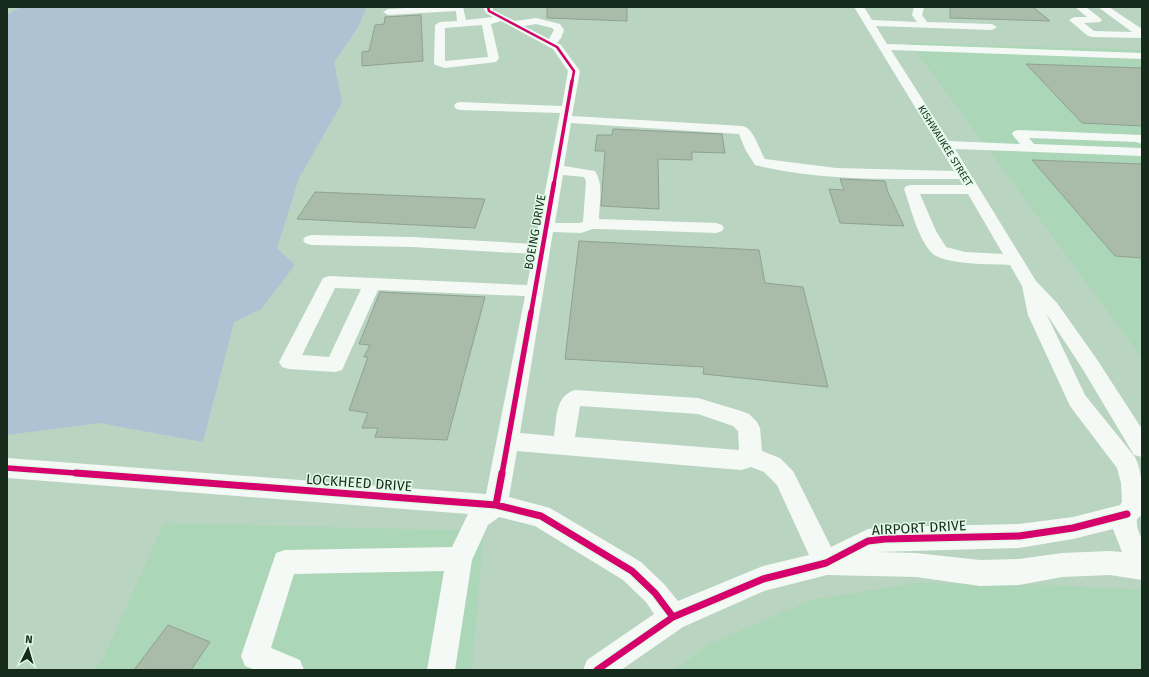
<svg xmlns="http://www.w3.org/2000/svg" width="1149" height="677" font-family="'Fira Sans',sans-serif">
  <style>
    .built { fill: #abd6b7 }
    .green { fill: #afc2d4 }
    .building { fill: #a9bba9; stroke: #90a190 }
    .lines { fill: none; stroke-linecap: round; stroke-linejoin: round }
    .minor { fill: #f4f9f6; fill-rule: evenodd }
    .cycleway-far4-casing { stroke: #e0fae7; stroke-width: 4 }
    .cycleway-far3-casing { stroke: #e0fae7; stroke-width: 5 }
    .cycleway-far2-casing { stroke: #e0fae7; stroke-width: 6 }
    .cycleway-far1-casing { stroke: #e0fae7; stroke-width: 8 }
    .cycleway-casing { stroke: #e0fae7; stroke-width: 10 }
    .cycleway-far4 { stroke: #d6006c; stroke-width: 2.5 }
    .cycleway-far3 { stroke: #d6006c; stroke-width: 3.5 }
    .cycleway-far2 { stroke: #d6006c; stroke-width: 4.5 }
    .cycleway-far1 { stroke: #d6006c; stroke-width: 5.5 }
    .cycleway { stroke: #d6006c; stroke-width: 7 }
    .labels { text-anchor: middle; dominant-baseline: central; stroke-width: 3; stroke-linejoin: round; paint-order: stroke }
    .far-street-label { font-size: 10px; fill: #172b1d; stroke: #e0fae7 }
    .street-label { font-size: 12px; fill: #172b1d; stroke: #e0fae7 }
    .near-street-label { font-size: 14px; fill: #172b1d; stroke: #e0fae7 }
  </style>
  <rect width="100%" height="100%" fill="#b9d4c0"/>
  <path class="built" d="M910,43l232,7v308z
    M164,523l320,8 -12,139h-378l10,-13z
    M916,583l132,2 94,5v80h-468l34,-25 103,-45z"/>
  <path class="green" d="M21,7h338l7,2 -9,20 -23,33 8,41 -43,75 -22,70 18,17 -34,44 -27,13 -31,120 -104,-19 -92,12v-420z"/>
  <path class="building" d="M547,7h80v14l-80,-3z
    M950,7h83l17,14 -100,-3z
    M421,15l2,46 -61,5v-14l7,-1 6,-26 9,-1 1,-7z
    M1026,64l116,4v58l-60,-3z
    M613,129l109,5 3,19 -33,-1v8l-34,-1 1,50 -58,-3 4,-55h-10l2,-16h15z
    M1032,160l110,4v94l-27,-2z
    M840,179l45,2 3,11 16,34 -64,-3 -11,-34 15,1z
    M315,192l170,7 -10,29 -178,-9z
    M579,241l180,9 6,33 38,4 25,100 -125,-13 1,-7 -139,-8z
    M380,292l105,5 -38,143 -72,-3 3,-9h-16l6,-15 -19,-3 19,-53h-4l6,-12 -11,-1z
    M168,625l42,17 -19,28h-57z"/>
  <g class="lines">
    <path class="minor" d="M425,7h38l3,13 27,-3 -7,-4 -3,-6h10v3l22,11 21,-3 24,6 4,6 -3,8 -4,5 4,2 19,26 -8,45 171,10c11,3 16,23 22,33l71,9 118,3 -100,-164h10l8,13 45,2 -5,-7 2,-8h10l-2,8 5,7 65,2 5,3 -5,3 -116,-4 11,18 255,9v6l-251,-9 58,91 71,3 -8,-10 2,-3 5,-1 123,5v9l-6,-2 -107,-4 5,6 108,4v8l-187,-7 81,132 21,22 39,55 46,71v28l-8,-2 -52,-87 -36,-55 39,82 50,62c9,19 7,37 7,58l-5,4c-1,11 3,13 5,22 2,12 0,27 0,39l-32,-5 -48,2 -43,8 -39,1 -64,-9 -89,-2 -63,16 -81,36 -62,43h-38l4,-10 67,-46 -8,-12 -23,-22 -88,-54 -36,-9 -11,8 -16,35 -17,110h-28l17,-99 -150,3 -23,74 29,12 4,10h-49l-10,-4 -4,-10 35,-103 9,-3 167,-3 16,-33 -461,-36v-20l479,36 39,-198 -147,-6 -36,80 -7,2 -46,-3 -7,-2 -3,-5 44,-84 6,-2 198,9 6,-31 -121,-7 -101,-2 -6,-2 -2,-3 2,-3 6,-2 101,2 123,7 25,-131 -100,-3 -4,-1 -2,-3 2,-3 4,-1 102,4 6,-35 -15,-22 -52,-28 -10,3 8,34 -3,4 -51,6 -10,-3 -1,-2 1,-38 5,-3 17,-1 -1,-10 -68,4 -5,-3 5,-3zM536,24l16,4 2,2 -5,9 -25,-13zM482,25l6,32 -43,4v-33zM571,123l168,11 6,15 10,16c66,16 137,14 204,14l4,6h-52l-5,1 -2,3c7,19 14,51 29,65 14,11 59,10 77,11l12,21 6,29 42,91 47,62 4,15 1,19 -2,3 -47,12 -54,7 -134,3 -17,2 -37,18 -38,-76 -13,-13 -18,-7 -2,-23 -3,-6 -8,-8 -8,-3 -43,-13 -123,-8c-20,6 -18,27 -21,46l-34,-3 33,-201 28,1 12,-4h7l116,4 6,-2 2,-3 -2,-3 -6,-2 -117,-4c0,-15 5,-35 -4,-48l-31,-5zM563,175l21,2 2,4 -3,41 -4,1h-24zM920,194h48l35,60 -38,-2 -19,-5 -10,-16zM335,288l26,1 -32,68 -27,-2zM580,406l118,8 35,12 5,5 1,19 -164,-13zM517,451l224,19 10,-3 13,5 13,13 32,70 -46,11 -85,35 -14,-17 -23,-22 -91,-54 -41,-11zM1113,529l9,23 -12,-1 -48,2 -43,6 -39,1 -64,-7 -40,-1 143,-4 54,-9z
      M1075,7h11l14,11 2,2 -2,2 -16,1 10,8 38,1 -34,-25h11l33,22v9l-50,-1 -4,-1 -19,-16 5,-3h13z"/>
    <defs>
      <path id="cycleway-far4" d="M488,7l1,4 68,36 17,24 -2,11"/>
      <path id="cycleway-far3" d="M554,184l18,-103"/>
      <path id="cycleway-far2" d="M531,313l23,-130"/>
      <path id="cycleway-far1" d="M7,468l82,6
        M502,474l29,-162"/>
      <path id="cycleway" d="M76,473l420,32 45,11 91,55 23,22 18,24
        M496,505l6,-32
        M597,670l76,-53 90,-38 63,-16 42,-22 17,-2 134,-3 54,-8 54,-14"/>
    </defs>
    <use href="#cycleway-far4" class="cycleway-far4-casing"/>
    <use href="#cycleway-far3" class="cycleway-far3-casing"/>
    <use href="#cycleway-far2" class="cycleway-far2-casing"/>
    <use href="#cycleway-far1" class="cycleway-far1-casing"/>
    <use href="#cycleway" class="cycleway-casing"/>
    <use href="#cycleway-far4" class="cycleway-far4"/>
    <use href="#cycleway-far3" class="cycleway-far3"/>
    <use href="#cycleway-far2" class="cycleway-far2"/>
    <use href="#cycleway-far1" class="cycleway-far1"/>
    <use href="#cycleway" class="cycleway"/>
  </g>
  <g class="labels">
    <g class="far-street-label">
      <text transform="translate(945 146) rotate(58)">KISHWAUKEE STREET</text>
    </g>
    <g class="street-label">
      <text transform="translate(535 232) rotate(-80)">BOEING DRIVE</text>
    </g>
    <g class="near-street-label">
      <text transform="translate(359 483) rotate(4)">LOCKHEED DRIVE</text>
      <text transform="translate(919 528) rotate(-3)">AIRPORT DRIVE</text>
    </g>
  </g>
  <rect width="1149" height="677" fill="none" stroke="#172b1d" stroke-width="16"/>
  <g transform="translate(28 649) rotate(5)" stroke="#e0fae7" stroke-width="3" paint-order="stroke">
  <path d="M0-3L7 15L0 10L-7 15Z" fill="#172b1d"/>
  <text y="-6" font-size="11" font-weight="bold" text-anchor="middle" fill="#172b1d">N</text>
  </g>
</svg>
